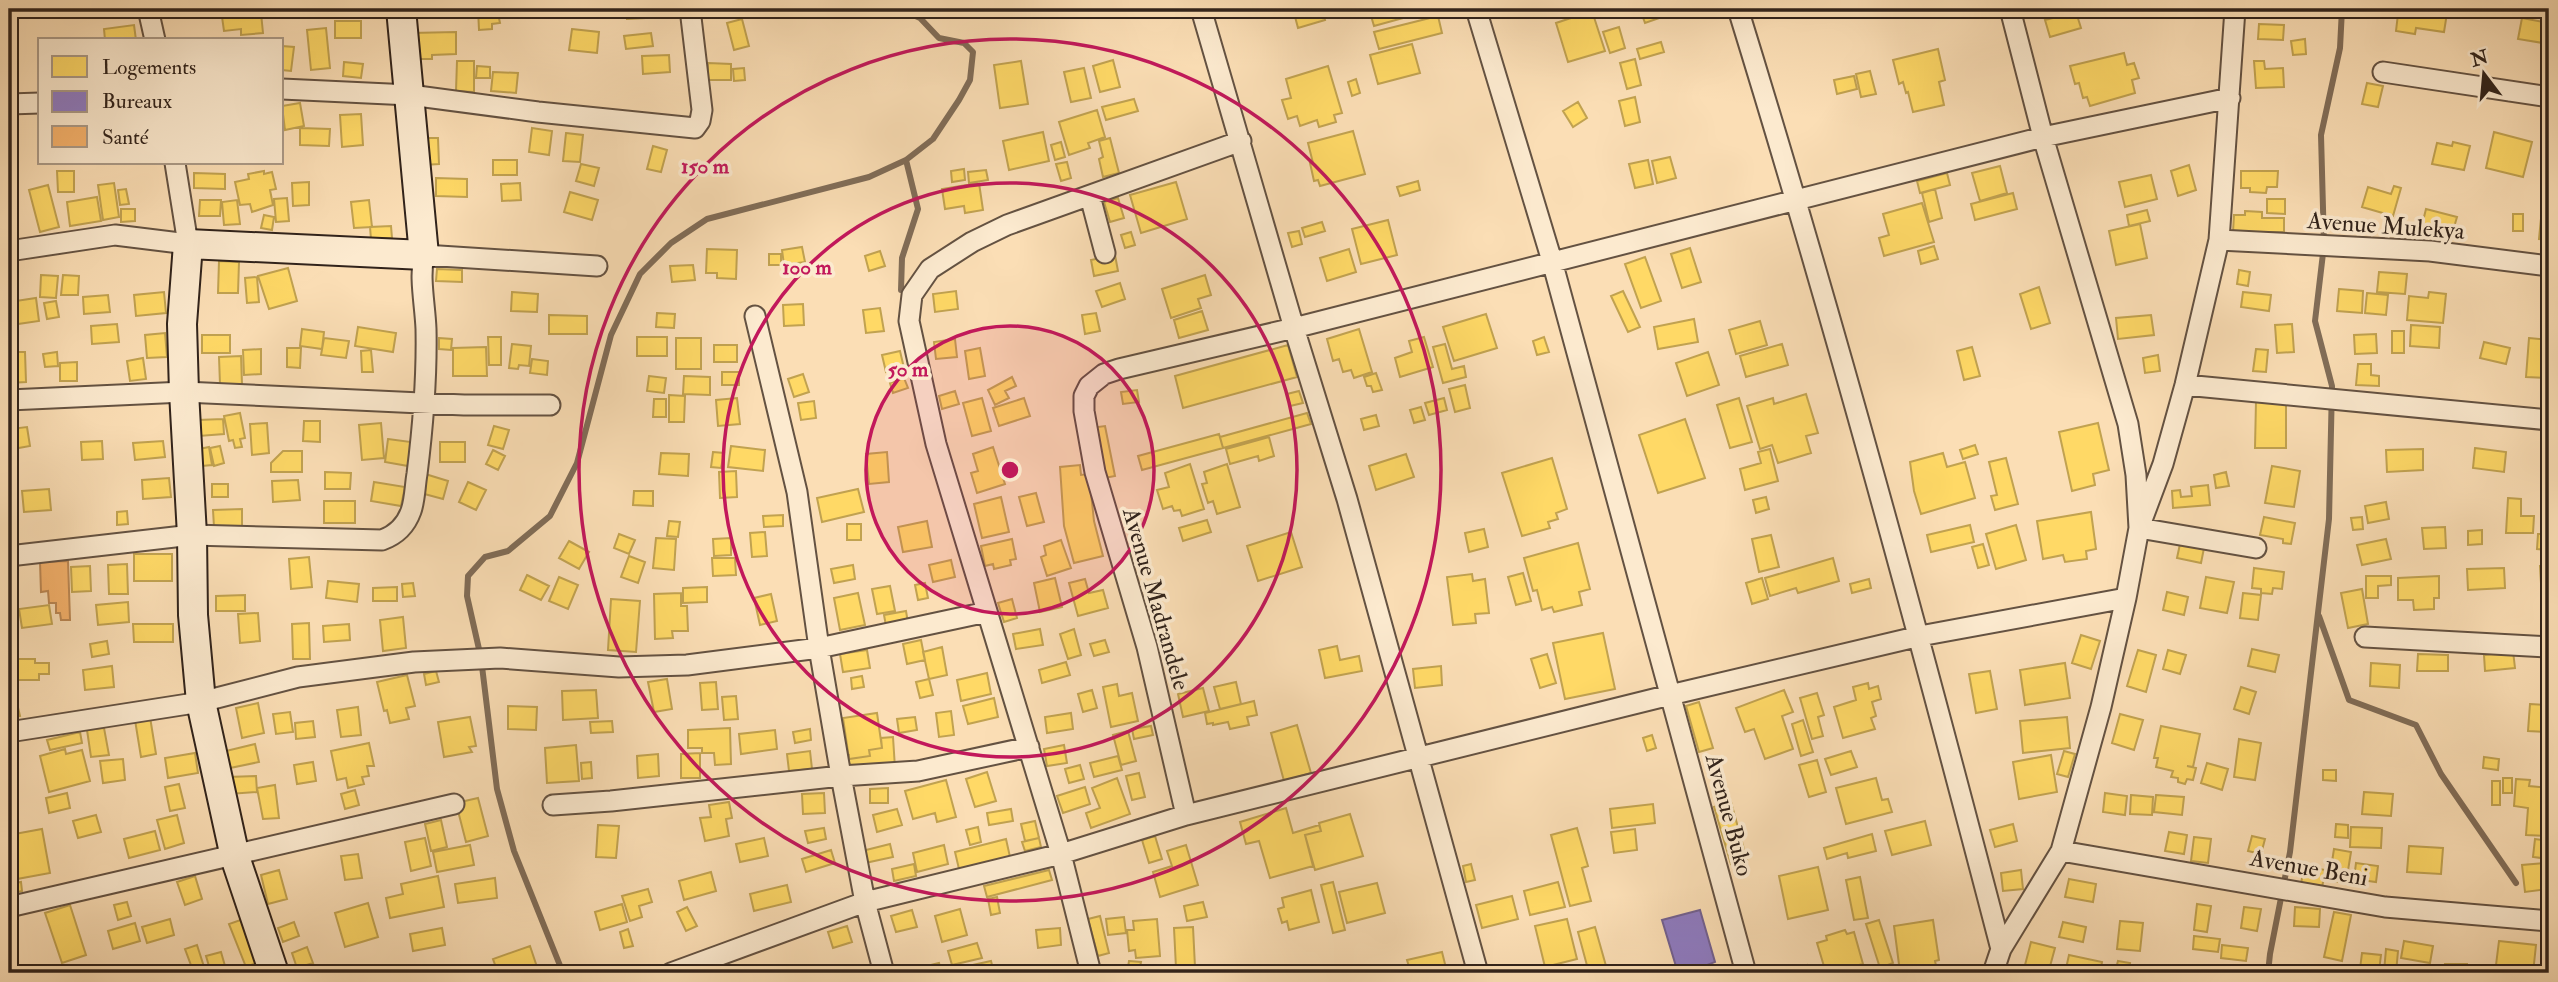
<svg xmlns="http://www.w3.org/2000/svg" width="2558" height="982" font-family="'IM FELL Double Pica',serif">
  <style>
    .homes { fill: #ffd966; stroke: #c1a250; stroke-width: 2 }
    .offices { fill: #8e7cc3; stroke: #726191; stroke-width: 2 }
    .health { fill: #f6b26b; stroke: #bb8753; stroke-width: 2 }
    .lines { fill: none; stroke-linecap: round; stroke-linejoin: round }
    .stream { stroke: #816d58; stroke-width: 6 }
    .street-casing { stroke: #645242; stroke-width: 23 }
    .secondary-casing { stroke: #31231b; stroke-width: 32 }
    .street { stroke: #fceacf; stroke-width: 19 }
    .secondary { stroke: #fceacf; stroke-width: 28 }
    .ring { fill: none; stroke: #c2185b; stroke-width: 3.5 }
    .labels { text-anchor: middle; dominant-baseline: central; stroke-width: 7; stroke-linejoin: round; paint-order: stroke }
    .street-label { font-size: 24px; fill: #31231b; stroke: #fceacf }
    .centre { fill: #c2185b; stroke: #fceacf; stroke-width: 3.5 }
    .ring-label { font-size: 21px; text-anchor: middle; font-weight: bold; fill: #c2185b; stroke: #fceacf; stroke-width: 7; stroke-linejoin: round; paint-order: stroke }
  </style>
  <rect width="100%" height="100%" fill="#fbdeb5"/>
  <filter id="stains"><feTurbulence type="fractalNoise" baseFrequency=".00286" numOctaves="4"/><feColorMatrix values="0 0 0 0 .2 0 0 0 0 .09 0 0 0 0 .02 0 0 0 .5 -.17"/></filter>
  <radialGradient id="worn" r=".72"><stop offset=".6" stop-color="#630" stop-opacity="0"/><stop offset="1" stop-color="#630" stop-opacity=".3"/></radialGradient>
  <path class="homes" d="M478,9h19l3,14 -8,1v5l-13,1z
    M627,9h18v9l-18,1z
    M721,9h19v8l-19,-1z
    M1293,9h29l3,11 -27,8z
    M1369,9h31l3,9 -29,8z
    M1640,9h45l-40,14z
    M2147,9h31l1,4 -31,4z
    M2416,9l31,4 -3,19 -28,-4 -1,6 -19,-3 2,-17 17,2z
    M1592,11l13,40 -37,11 -12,-39z
    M2076,12l5,16 -31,9 -5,-17z
    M261,13l2,20 -22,2v-6l-17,2 -2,-14z
    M1438,16l4,17 -63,16 -5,-17z
    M2522,18l27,5v21l-31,-5z
    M742,19l7,27 -15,4 -7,-27z
    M335,21h26v17h-26z
    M2259,24l25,1 -1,15 -25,-1z
    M134,25l2,15h-31l-1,-11z
    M1619,27l6,21 -15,5 -7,-21z
    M326,28l4,40 -19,2 -4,-40z
    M572,29l27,3 -2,21 -28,-3z
    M456,32v22l-24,1v4h-21v-26z
    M651,33l2,13 -27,3 -2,-13z
    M2305,39l1,15 -13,1 -2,-14z
    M1661,42l3,10 -24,7 -3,-10z
    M1412,44l8,29 -42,11 -8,-29z
    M282,46l12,1 -3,24 -9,-1z
    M1938,49l7,31 -6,2 5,23 -31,7 -5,-20 -2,1 -3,-11 -4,2 -6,-24z
    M2124,53l3,12 7,-2 5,15 -7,2 3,13 -45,13 -3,-9 -4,1 -4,-15 -4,1 -5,-18z
    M669,55l1,17 -27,2 -1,-18z
    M1635,59l6,26 -14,4 -7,-26z
    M1113,60l7,27 -20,5 -7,-26z
    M457,61h17v31l-18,-1z
    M1021,61l7,43 -28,4 -6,-43z
    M2254,61h10l1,8 18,-1 1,19 -28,1z
    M344,62l19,2 -2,14 -18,-2z
    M708,63l23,1v16h-23z
    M477,66l13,1v11h-14z
    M1328,66l14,47 -8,2 2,7 -17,5 -2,-7 -17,6 -3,-10 -9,3 -6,-19 9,-2 -5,-19z
    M744,68l1,12 -11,1 -1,-12z
    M1084,68l7,30 -20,4 -7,-30z
    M1870,71l6,23 -15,3 -5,-23z
    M493,72l25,1 -2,20 -25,-2z
    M1854,76l3,13 -20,5 -3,-14z
    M1356,79l4,14 -8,3 -4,-14z
    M2367,83l16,3 -5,21 -16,-3z
    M1635,97l5,25 -15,4 -6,-25z
    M1134,99l4,12 -32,9 -4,-13z
    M1578,102l9,16 -14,9 -10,-16z
    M300,103l4,23 -19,4 -3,-24z
    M1097,110l8,27 -17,6 2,5 -21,7 -10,-33z
    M361,114l2,31 -21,2 -2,-32z
    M300,128l30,1 -1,17 -29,-1z
    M532,128l20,3 -3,24 -20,-3z
    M1353,131l12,43 -45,12 -2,-6 -4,1 -4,-18h3l-5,-20z
    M1043,132l6,29 -40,9 -6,-29z
    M2494,132l38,10 -9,35 -37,-9z
    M566,133l17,2 -3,27 -17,-1z
    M423,138h15l1,26 -15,1z
    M1110,138l9,35 -16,4 -4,-18 4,-2 -4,-16z
    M1061,142l4,15 -10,3 -4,-15z
    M2453,142l17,4 -6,24 -32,-6 5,-21 15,3z
    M653,146l14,4 -6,22 -14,-3z
    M1670,157l6,21 -19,5 -5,-22z
    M493,160h24v15h-24z
    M1648,160l5,24 -18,4 -6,-24z
    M1067,162l4,16 -10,3 -5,-17z
    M581,164l18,4 -5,18 -18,-5z
    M2189,165l7,25 -18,6 -7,-25z
    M2000,166l7,27 -27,8 -8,-28z
    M964,169l1,11 -13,2 -1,-11z
    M986,170l2,10 -19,3 -1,-11z
    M57,171h17v21h-16z
    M264,171v3l8,-2 4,17 -6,1 3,15 -21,7 -2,-8 -10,1 -5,-23 14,-3 -1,-5z
    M2241,171h37l-1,16h-10l-1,6 -16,-1v-4h-9z
    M194,173l31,1v15l-31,-1z
    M1947,173l3,12 -30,8 -3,-12z
    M2151,175l6,24 -32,8 -6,-25z
    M436,178l31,1v18l-31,-1z
    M1418,181l2,9 -20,6 -3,-9z
    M309,182v23l-16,1 -1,-23z
    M1176,182l11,37 -46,14 -11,-38z
    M114,183l5,34 -16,3 -5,-35z
    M520,183l1,17 -19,1 -1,-17z
    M979,183l4,27 -18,3 -1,-7 -19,3 -3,-20z
    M48,185l11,42 -19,5 -11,-42z
    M2394,186l7,2 -8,28 -31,-9 6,-20 23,7z
    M126,189l3,15 -9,1 -2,-15z
    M1935,189l7,29 -13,4 -7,-29z
    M570,192l28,8 -6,20 -28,-8z
    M2013,193l4,16 -42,11 -4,-16z
    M97,197l4,24 -31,5 -3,-24z
    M287,198l2,23 -13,1 -2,-23z
    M1118,198l6,20 -14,4 -6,-20z
    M2267,199h18v15l-18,-1z
    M200,200h21l-1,16h-21z
    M237,200l3,24 -16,1 -2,-23z
    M369,200l3,27 -18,1 -3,-26z
    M1922,203l12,39 -50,14 -5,-18 10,-3 -6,-21z
    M2542,208l7,1v31l-10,-1z
    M121,209h14v12l-14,1z
    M2426,209l31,8 -5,17 -30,-9z
    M2147,210l3,11 -21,5 -2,-11z
    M2245,211l17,1v6h22v14h-51l1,-17h11z
    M2513,214h10v17h-10z
    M264,215l10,2 -2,13 -11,-2z
    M1388,220l9,35 -36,9 -9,-35z
    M1322,222l3,9 -20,6 -3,-9z
    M2140,224l7,34 -31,7 -7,-34z
    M391,226l1,12 -21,1 -1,-12z
    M1299,231l3,13 -10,3 -4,-14z
    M1131,232l4,13 -10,3 -4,-13z
    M1934,246l4,13 -17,5 -3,-13z
    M802,247l3,15 -21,3 -2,-15z
    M1690,248l11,34 -19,6 -11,-34z
    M707,249l30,1 -1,29 -19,-1v-5h-11z
    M1349,249l7,23 -29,9 -7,-23z
    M880,251l5,15 -16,5 -4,-15z
    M769,254h12v11h-12z
    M1115,255l3,16 -24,5 -3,-16z
    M1645,257l16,44 -20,7 -16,-44z
    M219,261l20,1 -1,31h-20z
    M693,265l2,15 -23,2 -2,-16z
    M288,268l9,33 -28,8 -11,-33z
    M437,269l25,1v12l-26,-1z
    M2239,270l11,2 -2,14 -11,-2z
    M2379,272l28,2 -2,20 -28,-2z
    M41,275l17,1 -2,22 -16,-1z
    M63,275l16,1 -1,19h-17z
    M1205,275l6,20 -13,4 3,9 -30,10 -9,-29z
    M257,277l2,25 -12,1 -2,-25z
    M1120,283l5,16 -23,8 -6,-16z
    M2039,287l11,36 -19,6 -11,-35z
    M2339,289l24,2 -1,22 -25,-2z
    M956,291l2,18 -23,3 -2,-18z
    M1623,291l17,36 -12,5 -17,-36z
    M164,292l2,21 -30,3 -2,-21z
    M512,292l26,2 -1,18 -26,-1z
    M2243,292l28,3 -2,16 -28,-4z
    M2429,292l17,2 -3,29 -36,-3 2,-24 19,2z
    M2367,293l21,2 -2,20 -21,-2z
    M108,295l2,17 -26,2 -1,-17z
    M36,298l3,23 -28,4 -2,-23z
    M56,301l3,16 -12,2 -3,-16z
    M803,304l1,21 -20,1 -1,-21z
    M880,308l4,23 -18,2 -3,-23z
    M1202,311l6,19 -29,8 -5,-18z
    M657,313l18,1 -1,14 -18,-1z
    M1096,313l4,18 -15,3 -3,-19z
    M1486,314l11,34 -43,13 -11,-34z
    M549,315l38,1v18h-38z
    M2151,315l3,20 -36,4 -2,-21z
    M1694,319l4,23 -40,7 -4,-22z
    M1760,321l7,24 -31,9 -7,-24z
    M117,324l2,18 -27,2 -1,-18z
    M2292,324l2,28 -17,1 -2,-28z
    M2411,325l29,2 -1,21 -29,-2z
    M358,327l38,6 -3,19 -38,-6z
    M302,329l22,3 -2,17 -22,-3z
    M1359,329l13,43 -18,6 -3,-8 -8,2 -4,-13 -6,2 -6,-22z
    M2392,331h12v22h-12z
    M165,333l2,24 -20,1 -2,-23z
    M2376,334l1,19 -22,1 -1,-19z
    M202,335h28v18h-28z
    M488,337h13v28h-12z
    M637,337h30v19h-30z
    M1424,337l9,30 -33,10 -5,-19 17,-6 -3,-11z
    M1544,337l5,15 -12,3 -4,-14z
    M324,338l25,3 -3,17 -25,-3z
    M439,338l13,1 -1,11 -12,-1z
    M676,338h25v31h-25z
    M2529,338l20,2 -3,38 -20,-1z
    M955,339l2,18 -21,2 -2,-17z
    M2484,342l26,6 -4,16 -26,-6z
    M512,344l19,2 -2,20 -10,-1 -1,4 -9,-1z
    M1445,344l7,25 12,-3 2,11 -23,6 -10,-36z
    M1782,344l6,21 -42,12 -6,-21z
    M714,345h23v17h-23z
    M1288,345l9,32 -114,31 -8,-32z
    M486,347l1,29h-34v-28z
    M1972,347l8,29 -16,4 -7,-29z
    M287,348h14l-1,20 -13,-1z
    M980,348l5,28 -16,3 -4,-28z
    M261,349v25l-17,1 -1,-25z
    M2256,349l12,1 -2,22 -13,-1z
    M371,350l2,22h-11l-1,-21z
    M900,351l4,17 -18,4 -4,-17z
    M9,352h16l1,30 -17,1z
    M57,352l1,14 -13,1 -2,-13z
    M1708,352l11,33 -32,11 -11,-33z
    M2158,355l2,16 -15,2 -2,-15z
    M241,356l1,28h-22l-1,-27z
    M143,358l3,21 -16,2 -3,-20z
    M532,359l16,2 -1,14 -17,-2z
    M77,362v19h-17v-18z
    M2358,364h13v11l8,1v10l-23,-1z
    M722,372h17v13h-17z
    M1376,373l6,17 -9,2 -2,-6h-4l-3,-9z
    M803,374l6,18 -15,5 -6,-18z
    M649,376l17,2 -2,15 -17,-2z
    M684,376l26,1v18l-27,-1z
    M1012,377l4,9 -11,5 4,7 -14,7 -7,-15z
    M904,378l4,10 -15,5 -3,-10z
    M1465,385l5,23 -15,4 -6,-23z
    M1137,390l2,12 -16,2 -2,-12z
    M955,391l4,13 -17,5 -3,-13z
    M1299,391l4,12 -13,3 -3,-12z
    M1806,394l12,39 -12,3 5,17 -33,10 -6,-18 -12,4 -13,-43 26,-8 1,6z
    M669,395l16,1 -1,26h-15z
    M737,398l3,26 -22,2 -2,-26z
    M982,398l9,33 -19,5 -9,-33z
    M1024,398l6,18 -31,10 -6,-18z
    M1444,398l3,12 -18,5 -4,-12z
    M1739,398l13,44 -22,6 -13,-43z
    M654,399h12v18h-13z
    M814,401l2,17 -15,2 -3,-17z
    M2256,401h30v47h-31z
    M1421,407l4,13 -11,3 -4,-13z
    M240,413l5,25 -5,1 2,8 -7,1 -2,-8 -4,1 -5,-25z
    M1307,413l4,11 -88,24 -3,-11z
    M1376,415l3,11 -15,4 -3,-11z
    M223,419l1,15 -25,2 -1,-16z
    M1685,419l20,59 -47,15 -19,-58z
    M304,421h16v21l-17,-1z
    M267,423l2,30 -17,2 -2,-31z
    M381,423l3,35 -22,2 -3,-35z
    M2098,423l11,47 -16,4 2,11 -23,6 -13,-59z
    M494,426l15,4 -6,19 -15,-4z
    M1105,426l10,50 -16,3 -9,-51z
    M27,427l3,19 -17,3 -3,-20z
    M1219,434l4,14 -81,22 -4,-14z
    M1269,437l5,19 -15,5 -1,-5 -28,8 -4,-15z
    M388,439l23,3 -3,24 -23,-4z
    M102,441l1,18 -21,1 -1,-18z
    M163,441l2,16 -30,3 -2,-17z
    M440,442h25v20h-25z
    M1975,445l3,9 -15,5 -3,-9z
    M220,446l4,17 -10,3 -4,-18z
    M731,446l34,4 -2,21 -35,-4z
    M209,447l3,18 -10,1 -3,-17z
    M993,447l12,37 -28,9 -6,-20 7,-2 -5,-17z
    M2475,448l31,4 -2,20 -31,-4z
    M1770,449l8,32 -33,9 -5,-21 21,-6 -3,-11z
    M2423,449v21l-36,2 -1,-22z
    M493,450l12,6 -7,14 -12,-6z
    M283,451h19v21h-31v-9z
    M713,452l11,1 -3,15 -10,-1z
    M887,452l2,30 -20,2 -3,-30z
    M661,453l28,1 -1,22 -29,-2z
    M1943,453l4,14 18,-5 10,36 -54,16 -7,-23 -4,-29z
    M1406,454l8,23 -38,13 -7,-24z
    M1552,458l15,51 -11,4 2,6 -10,3 2,6 -28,8 -20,-63z
    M2006,458l12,46 -23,6 -4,-14 6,-1 -8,-33z
    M1190,464l14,45 -22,7 -2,-6 -6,1 -2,-5 -9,3 -6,-19 12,-3 -4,-14z
    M1227,464l13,43 -23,7 -4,-13 -5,2 -6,-19 5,-1 -3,-11z
    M1080,465l1,10 8,-1 5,47 9,35 -29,7 -10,-37 -4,-59z
    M2272,466l28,5 -6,36 -29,-4z
    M736,471l1,26 -17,1 -1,-26z
    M325,472l26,1 -1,16h-25z
    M2226,472l3,14 -13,2 -2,-13z
    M422,473l26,8 -5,18 -26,-7z
    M169,478l2,19 -28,2 -1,-19z
    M298,480l2,20 -27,2 -1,-21z
    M374,482l31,5 -4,19 -30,-5z
    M468,482l18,8 -10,20 -17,-8z
    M212,484h16v13h-16z
    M2208,485l2,20 -37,3 -1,-17 8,-1 1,7 11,-1 -1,-9z
    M49,489l2,21 -27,2 -2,-21z
    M858,489l6,23 -42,10 -5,-24z
    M634,491h19v15l-20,-1z
    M1036,493l8,29 -17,4 -8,-29z
    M1001,497l8,35 -27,6 -8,-34z
    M1766,497l3,12 -13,4 -3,-13z
    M2508,498l13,1v17h13l-1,17h-27z
    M324,501h31v22h-31z
    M2386,502l3,17 -21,4 -3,-17z
    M242,509v17l-28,1 -1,-17z
    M127,511l1,13 -11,1v-13z
    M2091,512l5,37 -10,2 1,8 -22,3 -2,-7 -20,4 -6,-38z
    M783,515v11l-19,1 -1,-11z
    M2264,517l31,6 -4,21 -8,-1v-4l-23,-4z
    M2362,517l1,12 -10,1 -2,-12z
    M1207,520l4,12 -28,9 -4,-13z
    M669,521l11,1 -2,15 -11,-1z
    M927,521l5,26 -29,5 -5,-25z
    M847,524h14v16h-14z
    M1970,525l4,17 -43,10 -4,-17z
    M2016,525l10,35 -30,9 -10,-35z
    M2445,527l1,21 -22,1 -2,-21z
    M1484,529l4,18 -19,5 -4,-19z
    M2482,530v14l-14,1v-14z
    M765,532l2,24 -15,1 -2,-24z
    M1291,532l11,35 -44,14 -11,-35z
    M619,534l16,6 -6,14 -15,-6z
    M2538,534h11v16l-12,-1z
    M1771,535l8,32 -20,5 -7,-33z
    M656,538l20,1 -2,31 -21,-2z
    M731,538v17l-17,1 -1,-17z
    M1012,539l4,20 -6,1 1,5 -17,4 -1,-5 -8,2 -4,-20z
    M2386,539l5,20 -29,6 -5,-20z
    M1061,540l10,28 -24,8 -6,-19 5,-2 -2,-9z
    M569,541l20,11 -10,17 -20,-11z
    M1578,543l12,46 -11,3 3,13 -28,7 -2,-5 -10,3 -5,-20 -4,1 -9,-33z
    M1983,544l6,21 -11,3 -6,-21z
    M2180,544l24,4 -3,15 -24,-5z
    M134,554h38v27h-38z
    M629,556l16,6 -7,21 -17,-6z
    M309,557l3,30 -21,2 -2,-30z
    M712,558h23l1,17 -23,1z
    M1833,558l6,23 -41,12 -2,-5 -26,8 -5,-18z
    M951,560l4,17 -22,5 -4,-17z
    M127,564l1,30h-19l-1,-29z
    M853,565l2,14 -21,4 -3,-14z
    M90,566l1,25 -19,1 -1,-25z
    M2540,566h9v17h-8z
    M2254,568l30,4 -2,17 -9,-1 -1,6 -11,-1v-4l-9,-1z
    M2504,568l1,20 -37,2 -1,-21z
    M1523,573l8,28 -15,4 -8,-28z
    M1472,574l1,7 12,-2 4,34 -14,1 1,9 -23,2 -6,-48z
    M527,575l22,11 -8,14 -21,-10z
    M2366,576h25v9l-13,1v12h-12z
    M2439,576v22h-5v11l-20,1 -1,-10h-15v-22z
    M559,577l19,8 -10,24 -19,-8z
    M2206,577l28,5 -7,31 -27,-5z
    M1055,578l7,29 -22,5 -6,-29z
    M1762,578l6,21 -16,5 -6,-21z
    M1085,579l4,14 14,-3 5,18 -30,8 -9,-33z
    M1869,579l2,9 -19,5 -2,-9z
    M328,581l31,3 -2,18 -31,-4z
    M413,583l2,13 -12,1 -1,-13z
    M925,583l3,15 -10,2 -3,-15z
    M890,586l5,25 -18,3 -5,-25z
    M397,587v14h-24v-13z
    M707,587v15l-24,1v-15z
    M2362,589l6,35 -20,4 -7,-35z
    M2167,592l21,5 -4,18 -21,-5z
    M681,593v13h6l1,25h-16l1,7 -18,1 -1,-45z
    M858,593l7,32 -25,5 -6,-32z
    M2243,593l18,2 -3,25 -18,-2z
    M771,594l6,27 -17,4 -6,-27z
    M245,595v16h-29v-15z
    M611,599l29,2 -4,51 -28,-2z
    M1012,599l5,19 -13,4 -6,-19z
    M128,602l1,20 -31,3 -2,-20z
    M49,605l3,19 -30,4 -3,-19z
    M906,611l2,12 -22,3 -2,-11z
    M258,613l2,28 -20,2 -2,-29z
    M403,617l3,31 -23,3 -3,-31z
    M309,623l1,36h-17l-1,-35z
    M133,624h40v18h-39z
    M349,624l1,16 -26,2 -1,-16z
    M1040,629l3,16 -27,4 -3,-15z
    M1074,629l7,26 -13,4 -8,-25z
    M1603,633l12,56 -50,10 -12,-56z
    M2081,635l19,6 -9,28 -19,-6z
    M921,640l4,20 -18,4 -4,-20z
    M1105,640l4,12 -15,4 -4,-12z
    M107,641l2,13 -17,3 -2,-13z
    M1337,646l3,14 19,-4 3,15 -37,7 -6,-28z
    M942,647l5,28 -18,4 -6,-27z
    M2252,649l27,6 -4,17 -27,-6z
    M867,650l3,18 -27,4 -3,-18z
    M2138,650l18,5 -10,37 -19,-6z
    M2168,650l18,5 -6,19 -17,-5z
    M2513,651l2,17 -30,3 -1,-16z
    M1547,654l9,29 -16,5 -9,-29z
    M2418,654l30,1v16h-31z
    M12,659h23v4h14v11h-10v6h-27z
    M1066,662l4,13 -28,8 -3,-13z
    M2065,663l5,35 -45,7 -5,-35z
    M2371,663l29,2 -1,23 -29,-2z
    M112,666l2,21 -29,3 -2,-20z
    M1441,666l1,19 -27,3 -2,-19z
    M436,671l3,11 -13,3 -2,-11z
    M1990,671l7,38 -21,4 -7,-39z
    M987,673l4,21 -30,7 -4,-21z
    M407,675l8,31 -9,2 3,11 -19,4 -3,-13 -3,1 -7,-29z
    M862,676l2,11 -12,2 -1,-11z
    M667,679l5,30 -18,3 -6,-30z
    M929,679l4,16 -13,3 -4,-16z
    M716,682l2,27 -16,1 -2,-27z
    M1236,682l5,22 -21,5 -6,-22z
    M1868,683l1,6 9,-3 3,13 -9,3 4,14 -5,2 4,11 -32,9 -9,-31 22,-7 -3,-13z
    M1117,684l2,12 13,-3 6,28 -27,6 -8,-40z
    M2241,687l15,5 -7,22 -15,-5z
    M1203,688l6,23 -26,6 -5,-23z
    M596,690l2,28 -35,2 -1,-29z
    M1092,690l5,18 -14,4 -5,-18z
    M1784,690l9,22 -11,4 11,33 -28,10 -11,-30 -9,3 -9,-24z
    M1817,693l7,22 -6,2 5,19 -11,3 -12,-41z
    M15,695l5,21 -11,2v-21z
    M736,696l2,23 -14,1 -2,-23z
    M994,698l4,19 -30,7 -5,-18z
    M1254,701l3,14 -10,2 2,8 -19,4 -2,-7 -15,3v-2l-6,1 -2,-11z
    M1699,702l14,46 -14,4 -13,-46z
    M258,703l6,30 -22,5 -6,-30z
    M2530,704l17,1 -2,27 -17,-1z
    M508,706l29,1 -1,23 -28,-1z
    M358,707l3,28 -20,2 -4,-27z
    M951,711l3,24 -15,2 -3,-24z
    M290,712l3,20 -17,2 -3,-20z
    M877,713l5,35 -13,2 1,6 -21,3 -6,-41z
    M1071,713l2,16 -26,4 -2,-16z
    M2120,714l23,6 -9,30 -22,-7z
    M150,717l6,37 -15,3 -6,-37z
    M470,717l6,29 -7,1 3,5 -28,5 -6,-35z
    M915,717l2,13 -18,3 -2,-14z
    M2067,717l3,31 -47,5 -3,-32z
    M1803,720l10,32 -12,4 -9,-32z
    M313,721l2,16 -19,2 -1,-16z
    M612,721l1,11 -22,1 -1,-11z
    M1297,725l14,48 -27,8 -13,-48z
    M1151,726l2,9 -19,4 -2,-10z
    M2161,726l39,8 -7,33 -6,-1 9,2 -3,12 -6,-1 -2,5 -7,-2v-4l-7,-1 2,-6 -17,-4 2,-9h-4z
    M104,728l5,27 -18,2 -4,-27z
    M730,728l1,36 -16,1 -1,-12h-12v-5h-14v-18z
    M810,729l1,11 -16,3 -2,-11z
    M775,730l2,19 -36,5 -2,-20z
    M1128,731l8,30 -15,4 -8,-30z
    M80,732l2,11 -32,7 -3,-10z
    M1652,735l4,13 -9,3 -4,-13z
    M893,737l2,31 -38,3 -12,-6 -2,-10h6v4l21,-3 -1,-6 13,-2 -1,-10z
    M2239,739l22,4 -6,37 -21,-3z
    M369,743l5,23h-7l2,10 -7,1 2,7 -16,4 -2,-10 -9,2 -6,-29z
    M255,744l4,18 -29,6 -4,-17z
    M576,745l3,36 -32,2 -2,-35z
    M1064,745l3,18 -20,3 -3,-17z
    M65,749l1,5 16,-4 8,31 -41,11 -9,-36z
    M810,751l2,18 -23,2 -2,-17z
    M1851,751l6,16 -26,8 -6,-16z
    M2064,751l11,3 -7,23 -11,-3z
    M195,753l3,20 -30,5 -3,-20z
    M700,753v25h-19v-24z
    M658,754l1,22 -21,2 -1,-22z
    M2051,755l6,37 -38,7 -6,-37z
    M1118,756l4,14 -28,7 -4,-14z
    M2484,757l15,2 -1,11 -15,-2z
    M123,759l2,21 -22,3 -3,-22z
    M1817,760l9,32 -17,5 -10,-32z
    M313,762l3,19 -19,3 -3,-19z
    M591,762l1,16 -10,1 -1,-16z
    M2207,763l21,6 -6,21 -21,-7z
    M1080,765l4,14 -15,4 -4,-14z
    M2323,770h13v11l-13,-1z
    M987,772l9,29 -21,6 -9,-28z
    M1139,773l6,24 -13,3 -6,-24z
    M256,776l1,16 -28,2 -1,-17z
    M1117,778l13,36 -39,14 -5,-15 14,-5 -8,-20z
    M1876,778l6,22 6,-1 4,13 -46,12 -10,-36z
    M2503,778h9v15h-9z
    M2516,779l14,1 -1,6 20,2v48l-23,-1 2,-27 -14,-2z
    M946,780l10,37 -19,5 -2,-9 -22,6 -8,-28z
    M2492,781h8v24h-8z
    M179,784l6,24 -15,3 -5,-24z
    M275,785l4,33 -16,1 -6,-31z
    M1085,787l5,17 -27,9 -6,-17z
    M888,788v15h-18v-14z
    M355,790l4,15 -14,4 -4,-15z
    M2364,792l29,2 -2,22 -29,-2z
    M67,793l3,15 -21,5 -3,-15z
    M824,793l1,20 -22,1 -1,-20z
    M2105,793l22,3 -2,19 -22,-3z
    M2131,795l22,2 -1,18 -22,-1z
    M2156,795l28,2 -2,18 -28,-3z
    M478,798l10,38 -22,6 -10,-39z
    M729,802l3,16 -6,1 3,17 -24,5 -5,-23 11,-1 -2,-12z
    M1731,802l16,58 -16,4 -17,-57z
    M1653,804l2,19 -43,5 -2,-19z
    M1286,808l7,25 26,-8 2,6 -16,4 8,31 -43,12 -11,-37 -13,3 -6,-22z
    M897,809l5,16 -25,7 -4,-17z
    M1011,809l2,12 -24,4 -2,-12z
    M1350,814l13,42 -48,14 -10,-35 16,-4 -2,-8z
    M96,815l5,17 -23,6 -5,-17z
    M177,815l7,28 -19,6 -8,-29z
    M441,820l6,27 -16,4 -6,-27z
    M1035,821l4,17 -14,3 -4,-17z
    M1925,821l6,24 -39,10 -7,-24z
    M2013,824l4,17 -22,6 -5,-17z
    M2336,824l12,1v13l-13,-1z
    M598,825l21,1 -3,32 -20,-1z
    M978,827l3,15 -11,3 -4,-15z
    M2351,827l31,1 -1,20 -31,-1z
    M824,828l2,11 -18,4 -3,-12z
    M1577,828l11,38 -6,2 9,33 -21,5 -19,-71z
    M42,829l8,44 -33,6 -8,-44z
    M1635,829l2,21 -23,3 -3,-21z
    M155,831l5,19 -31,8 -5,-19z
    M2169,832l18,3 -3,19 -19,-3z
    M1872,834l4,17 -28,7 -1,-5 -20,6 -3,-11z
    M1155,836l7,23 -13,4 -7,-23z
    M2252,836l13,3 -4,15 -13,-3z
    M2194,837l17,2 -3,24 -17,-2z
    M425,838l6,28 -20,5 -6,-29z
    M764,838l4,18 -28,6 -4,-18z
    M1039,838l2,9 -16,4 -3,-9z
    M1006,839l4,18 -51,12 -4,-17z
    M2535,839l14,2v18l-16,-2z
    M890,844l3,13 -28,6 -3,-12z
    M470,845l4,20 -37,7 -4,-20z
    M944,845l4,19 -31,8 -4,-19z
    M1186,845l12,40 -38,12 -7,-25 19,-6 -5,-15z
    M2409,846l34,2 -2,26 -34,-2z
    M2334,849l17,3 -5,31 -17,-2z
    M831,850l4,13 -29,9 -4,-13z
    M358,854l4,24 -17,2 -4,-24z
    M2356,863l22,3 -2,16 -22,-3z
    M2545,863l3,26 -23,3 -3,-27z
    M914,864l2,12 -22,5 -2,-12z
    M1471,864l4,16 -9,2 -3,-16z
    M2304,866l21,4 -3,18 -21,-4z
    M1818,867l10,43 -40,9 -9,-43z
    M279,870l8,29 -19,5 -7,-29z
    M1049,870l3,10 -65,17 -3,-11z
    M2021,870l2,19 -20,2 -2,-18z
    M711,872l5,19 -32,9 -5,-19z
    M195,876l7,23 -17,6 -8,-23z
    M438,876l6,31 -54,11 -4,-20 17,-4 -2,-10z
    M1860,877l8,41 -14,2 -8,-40z
    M495,878l2,20 -39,5 -3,-19z
    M2069,879l27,5 -3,18 -28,-5z
    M21,882l1,9 -13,3v-10z
    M1333,882l12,48 -12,3 -12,-48z
    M1558,882l7,25 -35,8 -6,-24z
    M1377,883l8,30 -38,10 -8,-31z
    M787,885l4,17 -37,9 -4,-17z
    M648,889l4,13 -13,4 3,11 -12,4 -8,-25z
    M1311,890l8,32 -30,8 -2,-9 -5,2 -4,-14 6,-2 -2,-9z
    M1512,896l6,23 -36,9 -6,-23z
    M997,897l3,16 -9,2 -3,-16z
    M127,902l4,14 -13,4 -4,-15z
    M1203,902l4,15 -20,4 -3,-15z
    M368,903l10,34 -33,10 -10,-34z
    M622,904l5,18 -27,8 -5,-18z
    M2197,904l14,2 -4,26 -13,-2z
    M70,905l16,50 -24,8 -17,-50z
    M687,907l10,19 -11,5 -9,-19z
    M2244,907l17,2 -4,22 -16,-3z
    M2295,907l25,2 -1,18 -25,-1z
    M960,909l7,26 -25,7 -7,-26z
    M912,910l5,17 -21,5 -5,-16z
    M2334,912l17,3 -9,46 -18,-4z
    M1100,916l9,37 -11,3 -10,-37z
    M249,917l17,42 -20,8 -17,-43z
    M1124,917l2,16 -18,2 -2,-16z
    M170,919l4,16 -27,8 -5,-16z
    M1157,919l3,37 -24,2 -1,-8 -6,1 -2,-21h7l-1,-9z
    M1567,919l10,40 -32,8 -10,-41z
    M1879,920l14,43 -13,5 -14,-44z
    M1933,920l6,40 -4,1 2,9 -16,2 -1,-3 -20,3 -6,-46z
    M2120,921l23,2 -3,28 -23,-2z
    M294,922l5,14 -16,6 -5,-14z
    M2063,922l23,5 -3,15 -24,-5z
    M135,923l5,18 -27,8 -5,-18z
    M847,926l5,16 -19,6 -5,-16z
    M1193,927l2,40 -19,1 -2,-40z
    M1595,927l13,46h-19l-11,-41z
    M442,928l3,17 -32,6 -3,-17z
    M1060,928l1,17 -23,3 -2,-18z
    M628,929l5,17 -9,2 -4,-16z
    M1845,930l2,4 7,-2 9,32 -8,2 2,7h-31l-9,-30 10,-3 -1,-4z
    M2194,936l26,3 -2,13 -25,-3z
    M2404,941l29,5 -3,17 -29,-5z
    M2499,941l37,4 -3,28h-38z
    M2031,942l24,6 -6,22 -24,-5z
    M977,943l5,15 -30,7 -4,-14z
    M197,945l9,28h-19l-1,-4 6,-1 -7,-19z
    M2222,945l26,3 -2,13 -25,-3z
    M530,946l9,27h-41l-5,-14z
    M307,947l6,16 -16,5 -5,-15z
    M2386,949l12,2 -2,22 -12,-1z
    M221,952l6,21h-16l-5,-17z
    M1442,952l4,16 -22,5h-13l-4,-13z
    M2362,953l19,2 -2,16 -19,-2z
    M2069,955l33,7 -2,11h-35z
    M991,961l3,12h-24l-2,-7z
    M1129,961l12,1 -2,11h-12z
    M2118,961l12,2 -2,10 -13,-1z
    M939,963l3,10h-34l-1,-2z
    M2445,964h22v9h-22z
    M1807,965l2,8h-20l-1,-4z
    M2338,965l21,2 -1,6h-22z"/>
  <path class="offices" d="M1700,910l15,52 -28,11h-9l-16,-53z"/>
  <path class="health" d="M68,561l2,59h-9l-1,-7h-4v-10h-7l-1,-12 -7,1 -1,-30z"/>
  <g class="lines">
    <path class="stream" d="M9,9l4,5
      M901,290l1,-32 16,-49 -12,-49
      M2319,616l30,84 67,25 25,49 75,109
      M563,973l-49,-122 -17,-62 -16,-131 -14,-62 1,-20 17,-19 23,-6 42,-35 27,-53 34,-128 29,-61 31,-31 36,-24 162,-42 37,-17 27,-21 26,-39 11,-20 3,-28 -9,-9 -25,-5 -19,-20 -20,-9
      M2268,973l2,-19 20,-102 39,-333 3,-133 -17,-65 9,-76 -3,-110 19,-87 2,-39"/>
    <defs>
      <path id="street" d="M148,9l7,31
        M1201,9l93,319 53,171 131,474
        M1476,9l76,252 194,712
        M1738,9c96,311 181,625 263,940
        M2010,9l33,128 85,287 8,51 3,53 117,20
        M2383,72l166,25
        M282,89l128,6 128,17 157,16 5,-7 2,-11 -12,-101
        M9,104l31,-1
        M1090,196l15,57
        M2219,240l211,11 119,15
        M9,251l106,-16 73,9 -13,-81
        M755,316l42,176 22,156 22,128 24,126 19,71
        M2185,385l364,35
        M9,400l175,-8 280,13h86
        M9,556l183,-21 190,5c14,-5 24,-15 29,-29 4,-11 4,-26 6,-37 6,-48 10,-97 9,-145 -1,-25 -7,-51 -2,-74l173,11
        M2365,637l184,10
        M9,732l192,-30 97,-25 116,-15 86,-4 119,9 68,-2 132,-17 168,-36
        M553,805l58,-4 230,-25 77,-5 111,-24
        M1186,815l-39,-168 -52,-175 -11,-61v-15l5,-10 15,-12 15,-5 175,-41 749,-191 187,-39
        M2061,851l324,56 164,14
        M9,907l445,-103
        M671,973l194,-71 196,-48 125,-39 484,-120 250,-59 206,-38 13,-70 24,-64 22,-79 34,-145 16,-231
        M1091,973l-30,-119 -125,-410 -27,-123 3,-26 18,-26 42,-27 35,-17 234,-84
        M1993,973l8,-24 60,-98 40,-144 25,-109"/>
      <path id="secondary" d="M274,973l-39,-116 -34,-155 -8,-87 -1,-80 -8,-143 -2,-68 6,-80 236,11 -23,-246"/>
    </defs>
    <use href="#street" class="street-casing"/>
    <use href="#secondary" class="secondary-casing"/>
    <use href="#street" class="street"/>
    <use href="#secondary" class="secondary"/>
  </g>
  <circle cx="1010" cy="470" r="144" fill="#c2185b" fill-opacity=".12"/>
  <g class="ring">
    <circle cx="1010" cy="470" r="144"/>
    <circle cx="1010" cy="470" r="287"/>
    <circle cx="1010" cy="470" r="431"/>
  </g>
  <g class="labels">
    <g class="street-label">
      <text transform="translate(2386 226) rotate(4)">Avenue Mulekya</text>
      <text transform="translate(1156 599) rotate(74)">Avenue Madrandele</text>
      <text transform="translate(1729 815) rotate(75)">Avenue Buko</text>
      <text transform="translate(2309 868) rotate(10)">Avenue Beni</text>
    </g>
  </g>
  <circle cx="1010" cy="470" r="10" class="centre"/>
  <g class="ring-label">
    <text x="705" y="173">150 m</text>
    <text x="807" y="274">100 m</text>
    <text x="908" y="376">50 m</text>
  </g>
  <rect width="2558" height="982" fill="none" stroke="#fbdeb5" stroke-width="35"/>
  <rect x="10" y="10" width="2537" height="961" fill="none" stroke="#31231b" stroke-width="3.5"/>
  <rect x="18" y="18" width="2523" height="947" fill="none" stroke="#31231b" stroke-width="2"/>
  <rect x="38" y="38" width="245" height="126" fill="#fceacf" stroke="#ab9a87" stroke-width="2"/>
  <rect x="52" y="56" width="35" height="21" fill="#ffd966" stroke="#ab9a87" stroke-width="2"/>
  <text x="102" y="74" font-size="21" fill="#31231b">Logements</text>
  <rect x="52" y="91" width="35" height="21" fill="#8e7cc3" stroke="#ab9a87" stroke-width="2"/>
  <text x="102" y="108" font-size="21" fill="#31231b">Bureaux</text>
  <rect x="52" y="126" width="35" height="21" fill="#f6b26b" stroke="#ab9a87" stroke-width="2"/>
  <text x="102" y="144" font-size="21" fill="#31231b">Santé</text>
  <g transform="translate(2484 74) rotate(344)" stroke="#fceacf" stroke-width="5" paint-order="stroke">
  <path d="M0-5L12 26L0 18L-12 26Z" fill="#31231b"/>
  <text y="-10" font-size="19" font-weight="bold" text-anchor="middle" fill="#31231b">N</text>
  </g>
  <rect width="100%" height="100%" filter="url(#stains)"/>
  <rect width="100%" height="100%" fill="url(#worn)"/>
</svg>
